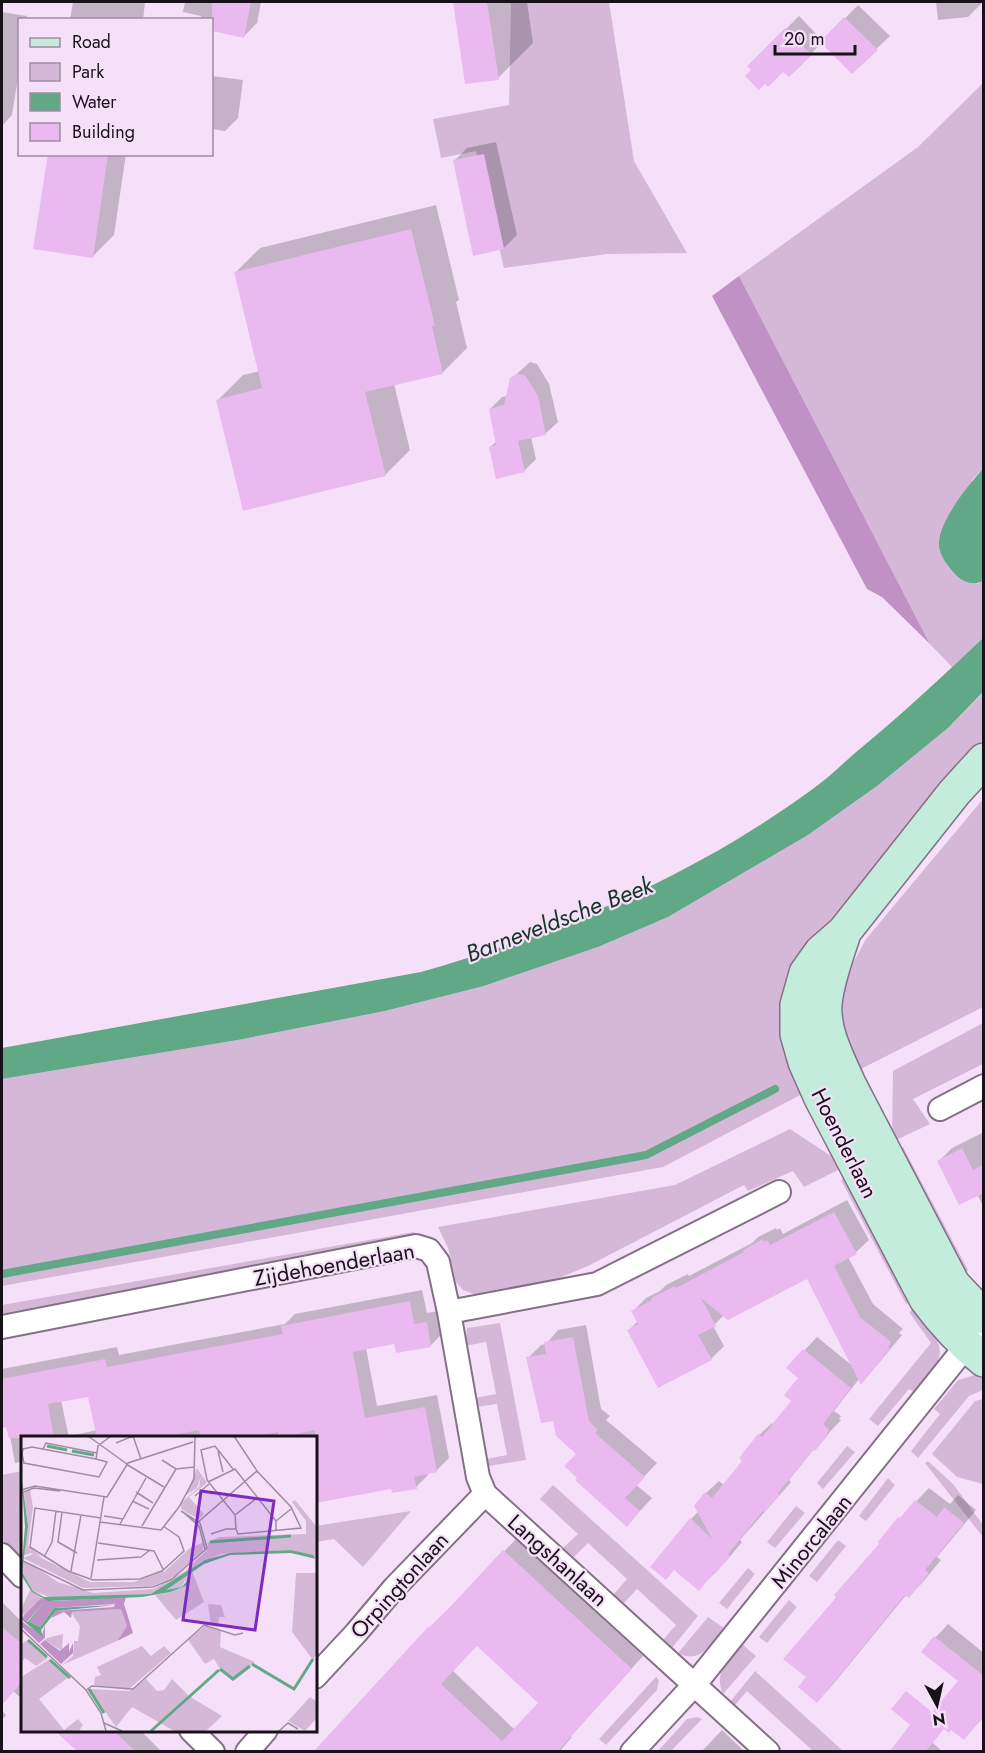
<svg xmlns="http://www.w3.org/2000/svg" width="985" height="1753" font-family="Jost,sans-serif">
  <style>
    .green { fill: #d5b8d8 }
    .forest { fill: #bf91c5 }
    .water { fill: #61a986 }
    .shadow { fill: #0003; fill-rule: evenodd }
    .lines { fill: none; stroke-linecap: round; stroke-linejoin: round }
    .stream { stroke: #61a986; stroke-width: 8 }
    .building { fill: #e9b9ef; fill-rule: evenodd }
    .street-casing { stroke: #847086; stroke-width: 26 }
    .secondary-casing { stroke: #847086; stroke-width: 36 }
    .street { stroke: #fff; stroke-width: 22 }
    .secondary { stroke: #c4ecdc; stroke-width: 33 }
    .labels { text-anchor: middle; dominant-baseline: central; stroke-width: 4.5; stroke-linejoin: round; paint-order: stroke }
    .street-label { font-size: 22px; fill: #19111a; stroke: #f6e0f9 }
    .water-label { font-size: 24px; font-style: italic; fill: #163728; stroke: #f6e0f9 }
    .inset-river { fill: none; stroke: #61a986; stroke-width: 3 }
    .inset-road { fill: none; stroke: #9e8da0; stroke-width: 1.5 }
    .view { fill: #7b2cbf; fill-opacity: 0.15; stroke: #7b2cbf; stroke-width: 3 }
    .inset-edge { fill: none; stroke: #19111a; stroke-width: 3 }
  </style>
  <rect width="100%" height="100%" fill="#f6e0f9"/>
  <path class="green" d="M511,2h98l25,159 53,92 -80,1 -103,14 -28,-117 -35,7 -8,-39 76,-14z
    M983,83v386l-11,11 5,104 6,-3v57l-31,29 -22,-23 -191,-368 179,-129z
    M983,693v46l-117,139 -60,214 -143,75 -661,119v-207l236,-39 147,-29 99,-25 114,-39 70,-30 140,-82 69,-49 71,-58z
    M983,799v208l-130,66 -15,-58 8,-39 20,-37z
    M983,1023v41l-70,35 17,25 -38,18 1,-71z
    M790,1129l41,27 9,13 -36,18 -11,-16 -45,20 -4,-6 -156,81 -34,14 -77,15 -14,-5 -7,-8 -8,-34 -10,-21 237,-42z
    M903,1147l65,123 -5,4 -66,-124z
    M848,1176l64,125 -6,3 -65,-124z
    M414,1232l4,4 -416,78v-9z
    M916,1308c31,42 33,45 -1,85l-6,-4 -31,37 -9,-7 62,-76 -22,-31z
    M500,1323l26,137 -38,6 -2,-7 21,-4 -10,-51 -21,3 -1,-9 21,-4 -10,-52 -21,4 2,-18z
    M975,1375l8,1v14l-14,6 -51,62 -7,-7 29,-37 -6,-5 24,-29z
    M983,1399h1l-1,85 -26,-7 -25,-23 43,-53z
    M847,1446l8,6 -32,37 -6,-6z
    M928,1461l25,23 30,41v12l-58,-74z
    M22,1471v89l-20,-20v-65z
    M888,1478l7,7 -29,36 -7,-5z
    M553,1485l145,131 -26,32 -9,-8 13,-15 -39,-36 -14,15 -10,-9 14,-16 -39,-36 -14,14 -11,-9 15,-14 -38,-35z
    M796,1506l9,7 -30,35 -8,-6z
    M411,1511l-48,56 -29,-28 -19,3v-16z
    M838,1540l8,6 -29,36 -8,-6z
    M748,1568l7,6 -28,35 -8,-6z
    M789,1600l8,7 -30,36 -8,-6z
    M708,1617l16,11c-12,15 -24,37 -46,25z
    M742,1644l14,12 -33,38c-10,-22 6,-34 19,-50z
    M755,1671l88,80h-30l-66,-60 -12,14 -5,-3z
    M656,1677l3,3 -2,10 -51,55 -7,-6z
    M697,1717l5,2 -31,32h-13l29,-32z"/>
  <path class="forest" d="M739,276l191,368 -48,-47 -15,-8 -155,-293z"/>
  <path class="water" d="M983,469v112c-8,4 -18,2 -25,-4 -8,-8 -19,-21 -19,-32 -1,-23 30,-61 44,-76z
    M983,638v54l-35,36 -71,58 -69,49 -140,82 -70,30 -114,39 -99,25 -147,29 -236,39v-31l419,-76c140,-40 270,-95 389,-181 16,-11 30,-25 45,-38 45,-37 87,-76 128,-115z"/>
  <path class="shadow" d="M73,2h72l-2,18h-73z
    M185,2h76l-4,21 -13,13 -32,-6v-10h-12l1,-4 -18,-4z
    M457,2h70l6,41 -35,35 -43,-75z
    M936,2h44l1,2 -13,13 -30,3z
    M858,5l32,31 -38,36 -30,-29 -33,32 -6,-5h-30l-4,-4 50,-50 24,25z
    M2,12l25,4v4h-7v46l-8,49 -10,11z
    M212,76l31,4 -5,38 -13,13 -13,-2z
    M496,142l21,93 -13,13 -50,-87 13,-13z
    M49,154h77l-12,81 -22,22z
    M436,205l23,95 -3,2 11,46 -25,25 -48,11 16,66 -25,25 -167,-75 25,-25 17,-4 -24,-99 24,-24z
    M530,362l7,2 12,20 9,38 -13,12 -14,3 5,22 -12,12 -34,-24 7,-6 -7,-32 12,-12 5,-1 4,-17z
    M984,1132v76l-7,-14 -38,-33 13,-13z
    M847,1200l22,40 -13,12 -8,5 25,47 30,25 -4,4 3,2 -29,35 -12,13 -2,-4 -25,32 7,5 -2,3 2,1 -27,29 -25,31 2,2 -51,58 2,2 -14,17 -29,30 -8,-70 8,-8 7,-18 13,-12 5,4 20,-24 15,-26 13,-12 2,2 20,-24 6,-23 -12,-10 29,-31 37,30 -46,-91 -84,39 -11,11 11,20 -13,13 -82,-29 9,-9 -5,-10 13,-13 14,-7 6,-6 22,-11 1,2 63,-33 6,-6 18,-9 1,2 3,-2 3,6z
    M422,1290l5,23 12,-2 4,22 -12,12 -35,-3 -30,6 11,58 60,-11 12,63 -13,13 -8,2v2l-12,12h-24l-77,15v-64h-243l3,-3 22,-5 -8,-35 -28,5 8,38h-47v24l-7,1 -7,-38 -6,1v-57l115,-22 2,8 69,-13 97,-18 10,-10z
    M586,1325l15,84 9,7 -4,4 51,43 -21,22 16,13 -25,27 -73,-106 -26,-61 13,-13 5,-1 12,-14z
    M929,1488l21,16 8,-9 18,15 -39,47 4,3 -19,23 -13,13 -2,-2 -77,94 -13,13 -9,-24 73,-132 -1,-3 20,-24z
    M516,1539l127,117 -73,80 2,1 -13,15h-245l115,-124 12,-12 1,1zM477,1644l63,58 -25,28 -63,-60z
    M2,1602l20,20v77l-9,-8 -11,13z
    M948,1624l36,29v64l-20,21 -4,-57 -37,-30z
    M2,1711l4,4 -4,5z
    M56,1730h84l22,22h-83z
    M722,1730l23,22h-44z
    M924,1735l19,17h-35z"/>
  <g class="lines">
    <path class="stream" d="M2,1274l644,-119 129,-66"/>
  </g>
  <path class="building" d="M212,2h39l-7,36 -32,-7z
    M453,2h34l12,78 -34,4z
    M844,17l34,33 -26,24 -32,-32z
    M785,28l27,27 -23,22 -6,-5 -15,15 -3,-3 -6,6 -14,-14 6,-6 -4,-4z
    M48,154h60l-15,104 -60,-9z
    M484,154l20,95 -31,7 -20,-96z
    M411,229l24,97h-3l11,48 -78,18 21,84 -143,35 -27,-111 46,-12 -28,-116z
    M517,374l8,1 13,21 8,39 -28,6 7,31 -29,7 -7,-32 7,-2 -7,-36 15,-4 6,-27z
    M962,1148l11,22 11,-6v29l-25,12 -22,-44z
    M834,1212l23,42 -23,12 26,51 31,25 -3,5 2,1 -29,37 -54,-106 -79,41 -27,-22 15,28 -18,9 14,25 -54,28 -31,-58 11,-6 -7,-13 21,-11 -1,-2 24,-12 1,2 68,-36 -1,-2 20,-11 1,3 3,-2 3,5z
    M410,1301l4,23 13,-2 4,25 -35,6 -2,-9 -41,8 12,66 60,-11 12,65 -23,5 3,12 -25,4 -1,-4 -76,14v-73l-36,8 -1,-6 -30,6h-48l-1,-8 -41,8h-61l-9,-41 -40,7 6,34h-45l-3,-11 -4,1v-49l103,-20 2,8 176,-33 -2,-8z
    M573,1337l16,84 9,9 -3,3 50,44 -20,21 15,13 -13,16 -52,-47 2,-2 -13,-12 12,-12 -20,-18 -3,-15 -12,2 -15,-66 20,-3 -2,-12z
    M803,1349l48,39 -28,36 6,6 -2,3 2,1 -14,17 -2,-1 -35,43 2,2 -15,17 -2,-1 -35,43 2,2 -14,17 -2,-1 -15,19 -25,-21 -8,10 -16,-13 40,-49 22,21 -18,-33 11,-14 7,6 30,-37 -3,-3 19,-24 4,3 29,-36 -7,-6 14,-17 -12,-10z
    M915,1500l22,17 7,-10 20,16 -39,47 4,3 -20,25 -4,-3 -88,108 -19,-16 8,-10 -23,-18 51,-59 2,-3 -2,-2 45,-51 -1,-2 20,-25 2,1z
    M503,1550l129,119 -75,83h-244l115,-125 1,1 22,-22zM477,1646l61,57 -36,38 -61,-57z
    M2,1627l20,17v38l-20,23z
    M934,1636l50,40v40l-20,24 -13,-10 -2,3 -5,-4 -19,23h-36l21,-27 -19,-16 15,-18 26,21 26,-31 -37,-29z
    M55,1731h59l22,21h-58z"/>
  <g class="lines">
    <defs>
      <path id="street" d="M940,1109l44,-23
        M449,1312l29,165 7,17 283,258
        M2,1327l414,-81 13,4 9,12 11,50 148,-28 182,-92
        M2,1555l20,21
        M315,1677l41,-44 38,-45 91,-94
        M191,1730l22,22
        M247,1752l19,-22
        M632,1752l63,-68 280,-349"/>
      <path id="secondary" d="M984,760l-30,33 -110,139 -23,20 -15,21 -9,32v29l8,28 16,36 105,201c17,23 35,43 58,61
        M843,936c-7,22 -16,45 -18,68 -2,28 13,55 24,80l104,200 31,33"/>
    </defs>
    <use href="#street" class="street-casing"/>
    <use href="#secondary" class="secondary-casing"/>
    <use href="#street" class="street"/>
    <use href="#secondary" class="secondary"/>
  </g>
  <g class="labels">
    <g class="street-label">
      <text transform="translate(845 1143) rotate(63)">Hoenderlaan</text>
      <text transform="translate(334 1264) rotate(-10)">Zijdehoenderlaan</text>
      <text transform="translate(811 1541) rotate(-51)">Minorcalaan</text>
      <text transform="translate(558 1560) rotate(42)">Langshanlaan</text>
      <text transform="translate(399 1585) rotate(-48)">Orpingtonlaan</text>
    </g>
    <g class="water-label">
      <text transform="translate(559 919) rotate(-21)">Barneveldsche Beek</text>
    </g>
  </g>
  <g transform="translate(21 1436)">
    <rect width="296" height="296" fill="#f6e0f9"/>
    <path d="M176,32l10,15 -18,14 15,17 -5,5 -17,-9 -2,-6 19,-17 2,-11 -4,12 -11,7zM9,54l3,17 -5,39 15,12 -12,-5 -9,3 6,-30 -4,-33zM274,64l21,26v31l-25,-7 -70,4 -22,9 -33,25 -15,6 -99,4 -19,-7 -11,-19 -1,-11 10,3 27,18 35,11 60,-4 31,-17 23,-22 1,-8 11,-5 87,-3v-13l-14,-19zM183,106l-1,8 -30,27 -21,9 -69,2 -60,-30 10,-4 57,28h44l31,-11 25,-23zM171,135l12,31 -28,18 -21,-25 15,-3 17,-6 -2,-6 -3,7 -16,3zM275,137h20l1,79 -4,8 -21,-28zM9,154l11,8 -16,20 -4,-9zM187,168l13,1 4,12h-6l-1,10 -7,-2zM100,173l6,17 -10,15 -55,24 11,-9 1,-15h4l2,-15 -9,-14zM185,189l15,6 -1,16 35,15 -22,17 -13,-10 -6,-10 -9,5 -17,-24zM42,198l-1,17 -17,-11 2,-2zM7,204l20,18 -12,8 -11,-8 -4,5v-19zM121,210l9,10 13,-10 7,7 -43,37 -34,-5 1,-8 6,-2 -4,-8zM29,223l19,18 -30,22 25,31 14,-11 5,6 -4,6h-58v-54zM125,243l11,12 7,-1 8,-11 17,17 33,20 -16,15h-32l-42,-24 -16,20 -27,-38 40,2zM289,261l6,4v18l-11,12 -17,-10z" fill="#d5b8d8"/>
    <path d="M105,161l-2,7 9,29 -16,8 10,-15 -6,-17 -49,3 -1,6 -7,-6 -13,6 5,-7 58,-4 1,-3 -61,4 -14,19 -10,-5 13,-19 -16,19 -6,-3 20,-21 13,3zM0,185l21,14 3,-10v13l-6,5 -18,-17zM24,204l15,11 9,-8v9l4,-9v10l-12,11 -21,-20z" fill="#bf91c5"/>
    <path d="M0,37l7,53 -6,46 11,19 11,6 107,-3 54,-34 25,-7 61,-3 22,5 3,4 -25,-6 -61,2 -26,9 -38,26 16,-3 8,-10 -1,8 -19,7 -28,5 -94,4 -16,-9 -11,-17 4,-48zM22,167l-13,19 10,5 14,-19 62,-3 -60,6 -15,19 2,7 -22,-18 7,3z" fill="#61a986"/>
    <path class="inset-river" d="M26,10l20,4M51,15l22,4M189,106l81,-6M7,204l19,17M29,224l20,18M231,228l42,25 19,-30M199,233l13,10 17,-13M68,253l15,24M130,295l68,-61"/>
    <path class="inset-road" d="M67,0l39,28M112,0l8,23M95,7l17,-7M22,13l3,-6 51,10M197,15l5,21M75,23l-64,-12 -9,2 -1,5 2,9 75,14 8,-15 -11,-3 2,-13 13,-10M141,24l14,9 19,-2M105,28l38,23M212,33l-18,-23 -14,4 6,30 28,35 1,14M187,46l27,-13 41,52v9M0,54l14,-4 72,11 21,-34 65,-21M115,56l17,11M0,57l13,-5 26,3M174,60l14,-12M111,65l17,8M41,76l-4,30 19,11M163,77l15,13 6,23M214,79l22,-17M83,80l19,3M80,82l-66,-10 -5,39 38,24 25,9 47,-1 22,-8 22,-20 -5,-14 -16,-11M255,85l15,-12M79,86l61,8 18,-23 15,-28 1,-43M176,87l60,-52M99,88l26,-46M121,90l34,-57M190,98l15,-5h10l2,5 63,-6 -10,-21 -34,-36 -23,-35M77,107l56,8 9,18M23,121l8,-15 4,-31M0,124l62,30 70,-3 19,-8 35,-31 -7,-25 -19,-12M76,124l44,-3 9,-7M50,135l10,-56M70,142l13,-81M0,193l65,61 15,23 5,18M65,254l6,-4 41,3 71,-64 31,10 8,-2M83,287l18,8M258,295l9,-8 10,6"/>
    <path class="view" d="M180,55l73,10 -19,129 -72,-10z"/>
    <rect width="296" height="296" class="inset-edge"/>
  </g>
  <rect width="985" height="1753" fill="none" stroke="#19111a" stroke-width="6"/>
  <rect x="18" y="18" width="195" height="138" fill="#f6e0f9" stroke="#9e8da0" stroke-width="1.5"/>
  <rect x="30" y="38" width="30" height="9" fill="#c4ecdc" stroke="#9e8da0" stroke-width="1.5"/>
  <text x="72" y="48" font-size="18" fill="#19111a">Road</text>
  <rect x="30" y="63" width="30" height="18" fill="#d5b8d8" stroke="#9e8da0" stroke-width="1.5"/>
  <text x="72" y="78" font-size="18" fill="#19111a">Park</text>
  <rect x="30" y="93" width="30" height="18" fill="#61a986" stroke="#9e8da0" stroke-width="1.5"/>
  <text x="72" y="108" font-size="18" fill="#19111a">Water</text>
  <rect x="30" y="123" width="30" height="18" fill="#e9b9ef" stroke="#9e8da0" stroke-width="1.5"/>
  <text x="72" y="138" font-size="18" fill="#19111a">Building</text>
  <g transform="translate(937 1705) rotate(172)" stroke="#f6e0f9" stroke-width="4.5" paint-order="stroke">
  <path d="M0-4.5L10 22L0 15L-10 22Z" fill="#19111a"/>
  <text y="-9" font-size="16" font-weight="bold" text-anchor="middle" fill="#19111a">N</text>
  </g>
  <path d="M775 45v9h80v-9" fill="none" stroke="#19111a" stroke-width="3"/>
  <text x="784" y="45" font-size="18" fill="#19111a" stroke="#f6e0f9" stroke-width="4.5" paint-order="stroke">20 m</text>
</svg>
